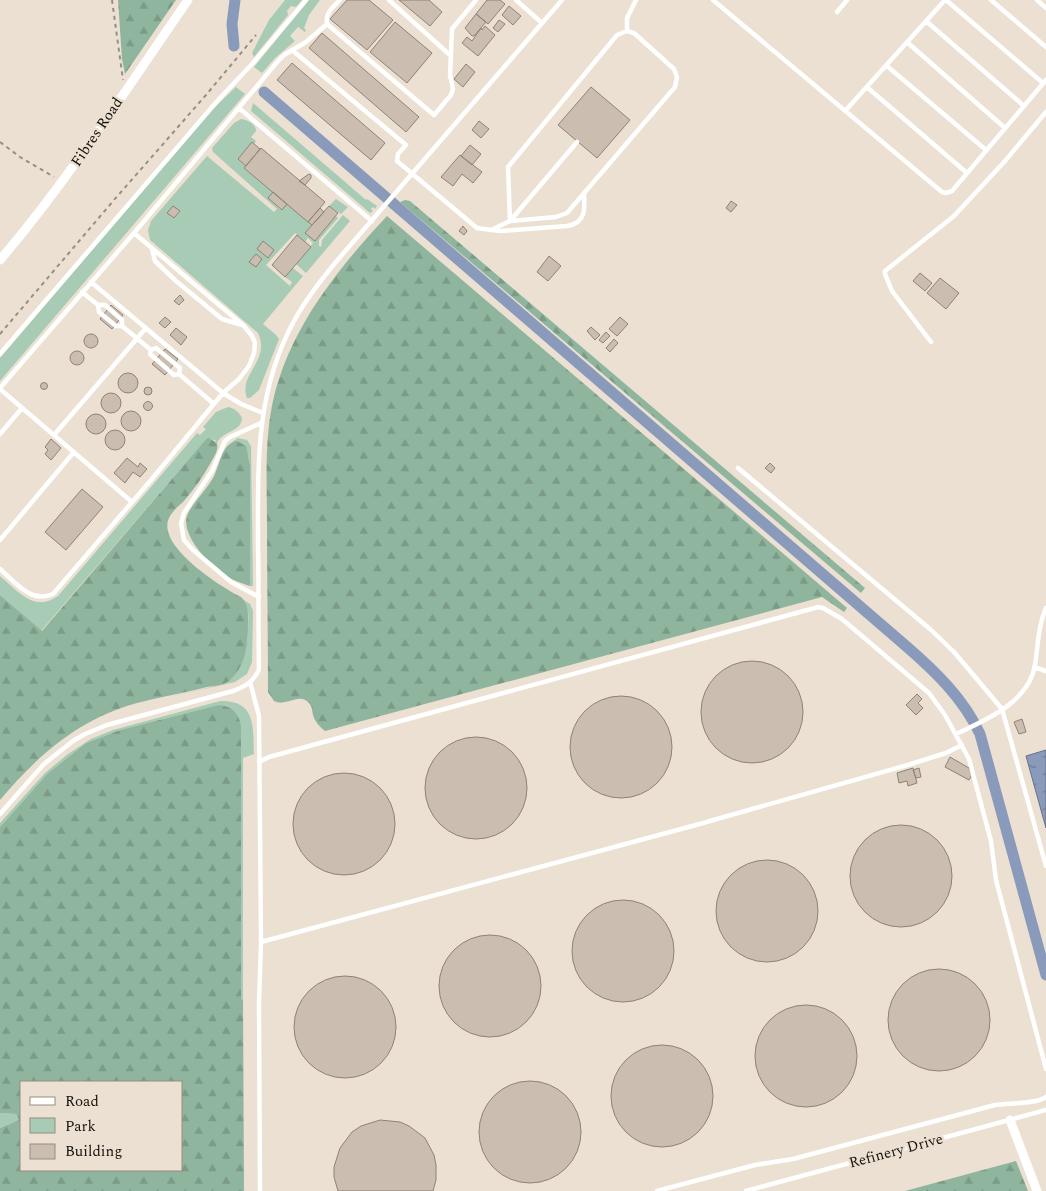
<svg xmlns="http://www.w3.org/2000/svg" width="1046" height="1191" font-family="Spectral,serif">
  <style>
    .green { fill: #a7cbb5 }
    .forest { fill: url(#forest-firs); fill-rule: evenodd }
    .water { fill: url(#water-ripples); stroke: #677186 }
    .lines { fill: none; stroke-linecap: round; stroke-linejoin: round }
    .canal { stroke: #8a9abb; stroke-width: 11 }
    .building { fill: #cbbdb0; stroke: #8f8276 }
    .path { stroke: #978f84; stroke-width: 2; stroke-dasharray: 4 4; stroke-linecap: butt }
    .lane { stroke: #fff; stroke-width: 4.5 }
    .street { stroke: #fff; stroke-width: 9 }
    .labels { text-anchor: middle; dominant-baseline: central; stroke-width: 5; stroke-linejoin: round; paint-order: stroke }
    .street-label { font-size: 15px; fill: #15110c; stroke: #ebe0d1 }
  </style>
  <defs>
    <pattern id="forest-firs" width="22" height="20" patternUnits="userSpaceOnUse" patternTransform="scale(1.25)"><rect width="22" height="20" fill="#90b59e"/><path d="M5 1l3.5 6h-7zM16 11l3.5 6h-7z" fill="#7b9b87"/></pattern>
    <pattern id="water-ripples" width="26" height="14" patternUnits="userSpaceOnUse" patternTransform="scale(1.25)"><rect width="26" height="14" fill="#8a9abb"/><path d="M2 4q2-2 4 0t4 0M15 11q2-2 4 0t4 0" fill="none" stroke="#707c96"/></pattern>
  </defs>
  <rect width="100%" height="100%" fill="#ebe0d1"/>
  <path class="green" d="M285,0h17l-6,7 -5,-1 -4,5 1,4 -34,42 -2,-4 17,-33z
    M309,0h11l-11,15 -5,13 2,2 -1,2 -7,-5 -8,9 5,5 -20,17 -13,15 -8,-6z
    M236,87l9,7 -245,287v-23l212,-248z
    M253,103l113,97 1,-1 10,7 -2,3 -2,-2 -2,2 2,2 -3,2 -119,-102z
    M241,119c7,1 15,5 15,12l-5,6 5,4 -2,3 -2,-1 -14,16 8,7 -2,2 29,24 -5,6 13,12 6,-6 25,21 -7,8 10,8 21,-25 2,2 -19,22v6l2,1 1,-7 21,-25 7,6 -44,52 -10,-9 17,-21 -5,-5 -3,4 -10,-9 -29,32 24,21 2,-4 -7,-5 8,-9 10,8 -40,48 12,10 4,5 -20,51 -9,8h-3c-9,-24 24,-37 11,-65l-108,-93 -2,-10 3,-9 56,-65 67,56 3,-3 -64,-57 -1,-4 22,-25z
    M336,199l12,8 -7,7 -12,-8z
    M228,407c6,1 11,5 14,11 -1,15 -19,12 -25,25l-2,-3 -9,-1 -165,192 -41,-36v-19c18,15 34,37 58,20l139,-163 3,2 6,-6 -3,-2 13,-15z
    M238,438l9,2 4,6 2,140h-3v-121l-2,-10 -14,-13 -3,1z
    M244,600l6,4 3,7 -1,51 -5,12 -12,8 -66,15c11,-3 52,-11 59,-16 16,-12 20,-34 20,-52 0,-10 2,-21 -4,-29z
    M220,701c36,-1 33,25 34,53l-11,4v242h-2v-274l-14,-20 -9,-1 -98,25 -34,13 -39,31 -47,53v-4l45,-50 23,-19 23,-15 22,-9z
    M0,1113l16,1 3,6 -19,8z"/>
  <path class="forest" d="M118,0h58l-51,74 -3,-15z
    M405,200l5,1 455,387 -4,5 -461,-391z
    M387,216l460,392 -3,4 -22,-15 -497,134c-5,-4 -10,-9 -12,-16 -1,-5 -1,-9 -4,-12 -10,-11 -21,4 -35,-2l-6,-9c0,-55 -1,-111 -1,-166 0,-49 -4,-100 12,-147 20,-62 64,-116 108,-163z
    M209,438l8,5c2,7 -3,14 -7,21 -7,13 -16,25 -26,37 -5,5 -12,10 -15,17 -13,28 52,69 72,79 8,7 7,15 7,25 0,21 -1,43 -19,59 -5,4 -15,5 -22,6 -23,6 -47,10 -70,16 -58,16 -99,52 -137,97v-205l42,36 164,-192z
    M237,441l9,5 4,19v121c-10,-3 -20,-7 -28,-13 -14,-10 -41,-38 -35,-57 3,-10 20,-27 26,-38 7,-12 8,-35 24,-37z
    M218,705c13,0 21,8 23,21v273l2,1 1,191h-244v-63l19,-8 -3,-6 -16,-1v-286l47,-53 39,-31 34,-13zM21,1082h160v88h-160z
    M1016,1161l12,30h-123z"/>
  <path class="water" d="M1046,750v78l-20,-72z"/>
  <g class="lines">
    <path class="canal" d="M234,46l-2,-22 3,-24
      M264,92l642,554c30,26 57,52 74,88l66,241"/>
  </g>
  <path class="building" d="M347,0h22l24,20 -26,30 -37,-31z
    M399,0h30l13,12 -12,14z
    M487,0h13l5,4 -17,20 -12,-10z
    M509,6l12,10 -8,9 -11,-10z
    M476,14l10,8 -12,14h-2l-7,-8z
    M499,20l6,4 -7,8 -5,-4z
    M395,22l37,31 -25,30 -37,-31z
    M485,26l10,9 -17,21 -16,-13 5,-6 5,4 9,-13 1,2z
    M322,33l97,84 -13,15 -97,-84z
    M292,63l93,80 -14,17 -94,-80z
    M466,64l9,8 -12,15 -9,-8z
    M591,87l39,33 -33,38 -39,-33z
    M479,121l10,8 -8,9 -9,-8z
    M252,142l8,7 -14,17 -8,-7z
    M470,145l11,9 -9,11 -11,-9z
    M261,148l64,54 -17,20 -64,-54z
    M460,155l22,17 -9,11 -11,-9 -9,12 -12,-9z
    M309,174l2,1v3l-6,7 -6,-4z
    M273,192l14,12 -5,6 -14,-12z
    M731,201l6,4 -6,7 -5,-4z
    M173,206l7,5 -6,7 -7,-5z
    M329,206l9,7 -23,28 -10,-8z
    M320,208l4,4 -12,13 -4,-3z
    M463,226l4,5 -3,4 -5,-4z
    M297,235l14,12 -26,30 -13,-12z
    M263,241l11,9 -6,8 -11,-9z
    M256,254l6,5 -6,8 -7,-5z
    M549,256l12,10 -13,15 -11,-9z
    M920,273l12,10 -7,8 -12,-10z
    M940,278l19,15 -13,16 -19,-16z
    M180,295l4,5 -5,5 -5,-4z
    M111,305l12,10 -11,14 -12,-10z
    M165,317l6,5 -6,6 -6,-5z
    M620,317l8,7 -11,12 -8,-7z
    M591,327l9,8 -5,5 -8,-9z
    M176,328l11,9 -6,8 -11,-10z
    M606,332l4,4 -7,7 -4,-3z
    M84 341a7 7 0 1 1 14 0a7 7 0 1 1-14 0Z
    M614,339l4,4 -8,9 -4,-4z
    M165,349l13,10 -13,16 -13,-11z
    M70 358a7 7 0 1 1 14 0a7 7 0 1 1-14 0Z
    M118 383a10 10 0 1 1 20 0a10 10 0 1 1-20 0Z
    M40.5 386a3.5 3.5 0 1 1 7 0a3.5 3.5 0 1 1-7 0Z
    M144 391a4 4 0 1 1 8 0a4 4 0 1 1-8 0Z
    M101 403a10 10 0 1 1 20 0a10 10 0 1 1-20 0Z
    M143.5 406a4.5 4.5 0 1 1 9 0a4.5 4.5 0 1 1-9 0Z
    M121 421a10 10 0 1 1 20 0a10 10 0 1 1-20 0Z
    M86 424a10 10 0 1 1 20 0a10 10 0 1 1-20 0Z
    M105 440a10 10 0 1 1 20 0a10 10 0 1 1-20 0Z
    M51,439l10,9 -10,12 -6,-6 3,-4 -3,-3z
    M127,458l11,9 2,-4 7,6 -7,8 -7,-5 -8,11 -11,-10z
    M770,463l5,5 -4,5 -6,-5z
    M82,489l21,18 -37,43 -21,-18z
    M701 712a51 51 0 1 1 102 0a51 51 0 1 1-102 0Z
    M917,694l5,5 -4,4 5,5 -7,7 -10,-10z
    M570 747a51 51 0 1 1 102 0a51 51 0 1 1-102 0Z
    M1022,719l4,13 -7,2 -5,-12z
    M425 788a51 51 0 1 1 102 0a51 51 0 1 1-102 0Z
    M950,757l19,11 3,7 -3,5 -24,-13z
    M913,768l4,15 -9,3 -1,-5 -8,2 -2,-10z
    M919,768l2,9 -5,1 -3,-8z
    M293 824a51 51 0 1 1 102 0a51 51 0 1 1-102 0Z
    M850 876a51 51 0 1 1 102 0a51 51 0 1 1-102 0Z
    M716 911a51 51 0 1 1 102 0a51 51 0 1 1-102 0Z
    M572 951a51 51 0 1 1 102 0a51 51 0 1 1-102 0Z
    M439 986a51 51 0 1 1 102 0a51 51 0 1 1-102 0Z
    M888 1020a51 51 0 1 1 102 0a51 51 0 1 1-102 0Z
    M294 1027a51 51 0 1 1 102 0a51 51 0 1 1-102 0Z
    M755 1056a51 51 0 1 1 102 0a51 51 0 1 1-102 0Z
    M611 1096a51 51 0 1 1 102 0a51 51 0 1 1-102 0Z
    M479 1132a51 51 0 1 1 102 0a51 51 0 1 1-102 0Z
    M380,1120l20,2 9,4 16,12 9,17 2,10v15l-3,11h-95l-4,-14v-10l6,-19 12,-16 9,-6z"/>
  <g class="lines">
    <path class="path" d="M112,0l11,80
      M0,142l20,15 34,20
      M0,334l114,-134 92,-105 50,-60"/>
    <path class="lane" d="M340,0c-7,7 -15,13 -13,24l107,91 17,-20 2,-6 -3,-14 2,-46 24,-29
      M389,0l62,56
      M516,0l26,23
      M713,0l229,192 4,1 6,-2 94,-111
      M946,0l97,83
      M991,0l55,47
      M1037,0l9,8
      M837,12l10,-12
      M926,21l98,85
      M627,31l7,2 40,36 3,8 -2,10 -108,126 -11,4 -46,4 -2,-54 109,-132z
      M627,31v-13l9,-18
      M908,43l97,85
      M292,50l114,95 -8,9 -1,7 80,67 14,2 19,-9 67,-79
      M887,66l99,84
      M868,88l99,85
      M239,108l133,113
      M845,111l100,-111
      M492,230l9,1 66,-5c19,-3 18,-17 17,-33
      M152,249l3,12 21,20 46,38 20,6
      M91,282l132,111 18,11 22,9
      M82,292l16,13 1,7 17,14h6l29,24 -1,4 24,21 5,-1 35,30
      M98,305h7l17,15v6
      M931,342l-39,-51 -7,-17v-3l69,-55 51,-55 41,-49
      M151,350l5,-2 24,20 -1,6
      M0,354l219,-255 34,-36 53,-63
      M0,388l134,-155 144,-172 6,-6 22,-13 21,-18
      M0,389l132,113
      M0,434l22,-26
      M54,435l92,-107
      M738,468l192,161 24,23 48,57 44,157
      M0,540l74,-88
      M0,569c15,13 31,35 53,25l98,-114 72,-87 16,-14 10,-13 5,-13 1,-10 -3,-7 -8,-10 -110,-93
      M259,597l-28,-15 -38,-32 -9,-10 -3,-17 3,-10 28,-42 13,-30 5,-4 31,-14
      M1034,667l12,4
      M250,682l9,34 2,226 -2,61 1,188
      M956,734c30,-14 73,-32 79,-69 3,-19 3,-39 11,-57
      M259,762l10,-5 542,-148 7,-2 5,1 19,11 87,74 16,22 24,44 22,82 5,39 50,189
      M0,814l44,-50 29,-23 12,-7 22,-9 126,-34c12,-4 22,-10 26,-22 -1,-42 0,-84 -1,-126 0,-78 -3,-151 36,-222 13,-24 30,-45 47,-65l221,-256
      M261,942l435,-117 215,-61 35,-11 16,-8
      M657,1191l98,-26 38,-6 202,-54c12,-2 43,-1 51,-8
      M746,1191l300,-81"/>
    <path class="street" d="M0,260c69,-81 127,-172 188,-260
      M1010,1120l27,71"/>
  </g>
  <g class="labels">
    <g class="street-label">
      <text transform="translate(97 132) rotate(-56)">Fibres Road</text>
      <text transform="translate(896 1151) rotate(-15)">Refinery Drive</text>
    </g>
  </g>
  <rect x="20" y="1081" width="162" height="90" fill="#ebe0d1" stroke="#958d82"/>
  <rect x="30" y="1097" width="25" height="8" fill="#ffffff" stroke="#958d82"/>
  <text x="65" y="1106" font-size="15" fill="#15110c">Road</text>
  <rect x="30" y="1118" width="25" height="15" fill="#a7cbb5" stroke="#958d82"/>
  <text x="65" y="1131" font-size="15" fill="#15110c">Park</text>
  <rect x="30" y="1144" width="25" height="15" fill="#cbbdb0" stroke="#958d82"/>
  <text x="65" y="1156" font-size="15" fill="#15110c">Building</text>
</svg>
